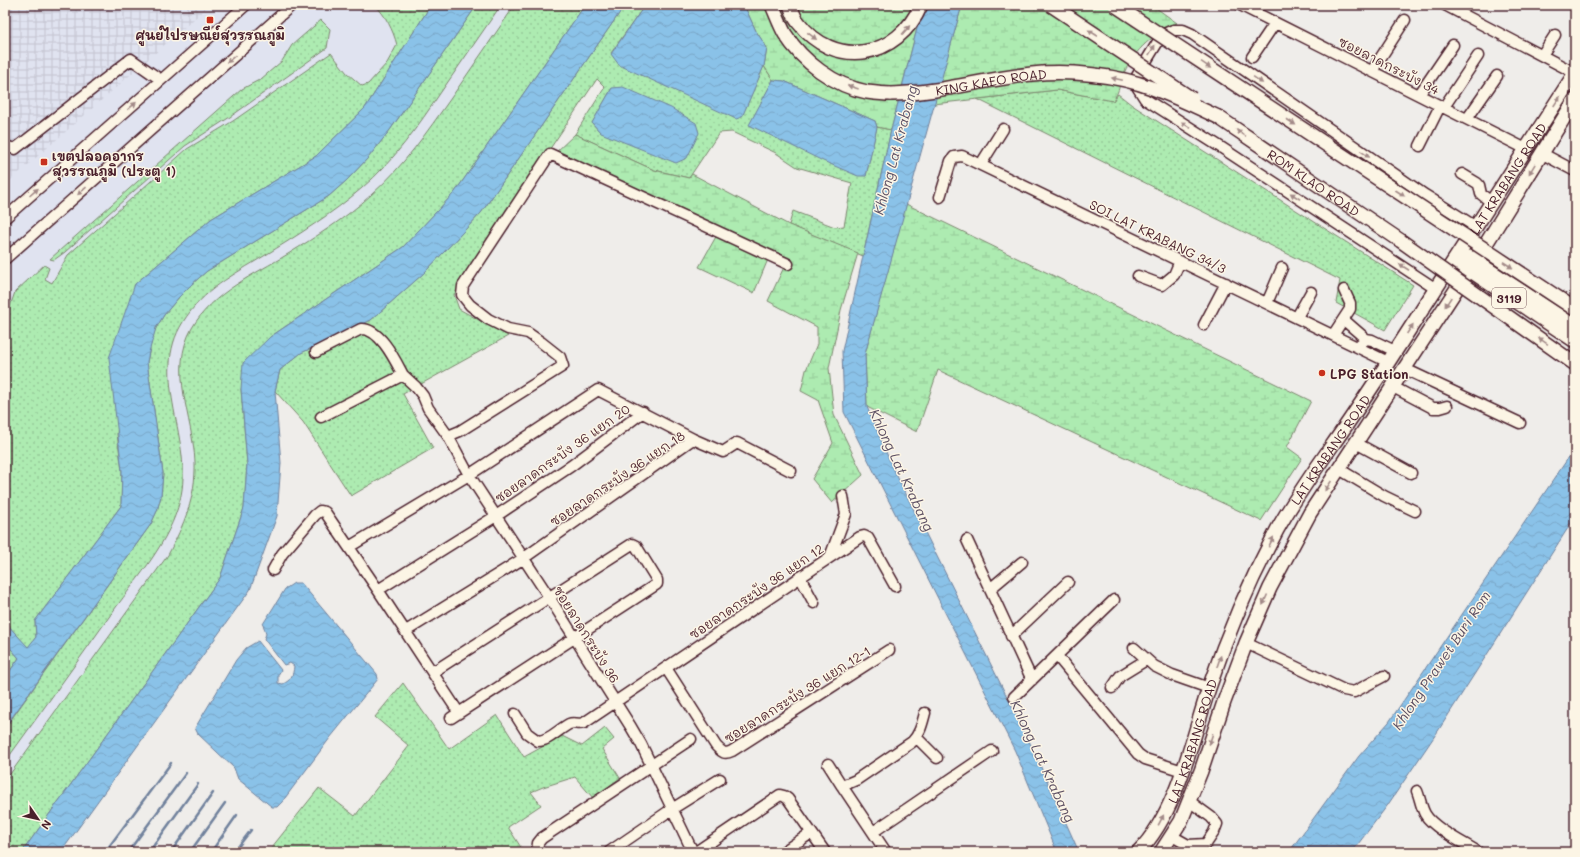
<svg xmlns="http://www.w3.org/2000/svg" width="1580" height="857" font-family="Mali,'Playpen Sans Thai',sans-serif">
  <style>
    .built { fill: #e0e3f0 }
    .industrial { fill: url(#industrial-grid) }
    .grass { fill: url(#grass-dots); stroke: #7c856e; fill-rule: evenodd }
    .wetland { fill: url(#wetland-marsh); stroke: #7c856e }
    .water { fill: url(#water-waves); stroke: #70819c }
    .lines { fill: none; stroke-linecap: round; stroke-linejoin: round }
    .stream { stroke: #70819c; stroke-width: 2.5 }
    .minor-casing { stroke: #4a1f2b; stroke-width: 13 }
    .major-casing { stroke: #4a1f2b; stroke-width: 16 }
    .minor { stroke: #fcf5e5; stroke-width: 10 }
    .major { stroke: #fcf5e5; stroke-width: 13 }
    .major-bridge-casing { stroke: #4a1f2b; stroke-width: 16; stroke-linecap: butt }
    .major-bridge { stroke: #fcf5e5; stroke-width: 13 }
    .oneway { fill: #a38a88 }
    .poi-dot { fill: #c8321e; stroke: #fcf5e5; stroke-width: 1.5 }
    .labels { text-anchor: middle; dominant-baseline: central; stroke-width: 3; stroke-linejoin: round; paint-order: stroke }
    .shield { fill: #fcf5e5; stroke: #7f5f63; stroke-width: 1 }
    .shield-label { font-size: 12px; font-weight: bold; fill: #4a1f2b }
    .poi-label { font-size: 13px; font-weight: bold; fill: #4a1f2b; stroke: #fcf5e5; text-anchor: start }
    .street-label { font-size: 13px; fill: #4a1f2b; stroke: #fcf5e5 }
    .water-label { font-size: 14px; font-style: italic; fill: #5d5064; stroke: #fcf5e5 }
  </style>
  <defs>
    <pattern id="industrial-grid" width="8" height="8" patternUnits="userSpaceOnUse"><rect width="8" height="8" fill="#e0e3f0"/><path d="M0 4h8M4 0v8" fill="none" stroke="#c2c2ce"/></pattern>
    <pattern id="grass-dots" width="8" height="8" patternUnits="userSpaceOnUse"><rect width="8" height="8" fill="#adebb1"/><path d="M2 2h.1M6 6h.1" fill="none" stroke="#96c998" stroke-width="1.8" stroke-linecap="round"/></pattern>
    <pattern id="wetland-marsh" width="20" height="14" patternUnits="userSpaceOnUse"><rect width="20" height="14" fill="#adebb1"/><path d="M1 5h8M5 5V1M11 12h8M15 12V8" fill="none" stroke="#96c998"/></pattern>
    <pattern id="water-waves" width="16" height="10" patternUnits="userSpaceOnUse"><rect width="16" height="10" fill="#8ac2e8"/><path d="M0 5q4-4 8 0t8 0" fill="none" stroke="#79a6c7"/></pattern>
  </defs>
  <rect width="100%" height="100%" fill="#efedea"/>
  <filter id="ink" filterUnits="userSpaceOnUse"><feTurbulence type="fractalNoise" baseFrequency=".025" numOctaves="2"/><feDisplacementMap in="SourceGraphic" scale="8" xChannelSelector="R" yChannelSelector="G"/><feConvolveMatrix kernelMatrix="1 2 1 2 8 2 1 2 1" color-interpolation-filters="sRGB"/></filter>
  <g filter="url(#ink)">
    <path class="built" d="M5,5h551l-217,260 -112,208 -222,368z"/>
    <path class="industrial" d="M5,5h205l-205,180z"/>
    <path class="grass" d="M375,5h56l-66,103 -49,48 -105,63 -76,65 -18,150 5,37 -1,35 -86,115 1,16 -8,11 -23,-26v-301l10,-29 29,-27 5,3 -4,11 7,4 16,-28 119,-106 46,-28 98,-68 16,20 15,13 6,-2 19,-21 10,-18c-4,-15 -11,-29 -22,-40z
      M477,5h24c-20,29 -40,58 -60,87 -23,34 -47,69 -79,96 -30,26 -64,47 -98,68 -31,19 -61,34 -81,66 -35,55 12,119 -3,178 -10,41 -42,77 -66,110 -36,51 -73,102 -109,152v-34l146,-204 6,-13 4,-15 2,-23 -16,-111 5,-23 4,-11 8,-13 15,-18 13,-13 15,-13 122,-75 18,-16 21,-22 22,-28z
      M515,5h70l-130,187 -52,55 -133,90 -29,52 6,75 -3,44 -24,70 -198,274h-17v-71l163,-226c16,-31 28,-57 27,-93 -2,-45 -27,-91 -3,-134 20,-35 63,-54 96,-74 29,-18 58,-36 83,-59 32,-28 56,-63 80,-97 21,-31 43,-62 64,-93z
      M625,5h20l-34,48 131,63 22,-50 9,14 -23,45 116,51 11,-49 14,3 -28,126 -74,-31 4,-14 42,16 9,-1 8,-43 -55,-16 -21,-14 -44,-21 -13,1 -30,45 -35,-8 -79,-36 30,-47 -8,-8 -116,172 -27,44 5,14 49,27 -105,58 30,54 -82,48 -48,-74 -28,-31 5,-21 21,-17 70,-33 53,-47 57,-60zM612,88l-11,45 -9,-10z
      M321,20l9,9 -3,19 -97,69 -45,29 -120,106 -11,8 -4,-1 192,-170 19,-10 21,-18 10,-16z
      M1057,90l56,11 5,-7 14,11 281,180 -28,45 -49,-27 4,-23 -363,-181z
      M5,642l14,16 -14,20z
      M403,683l46,66 48,-34 27,42 38,-21 20,10 23,-18 9,11 -12,10 18,29 -27,20 -18,-21 -32,10 -12,5 10,13 -33,22 14,22 -5,3h-249l51,-64 36,28 54,-70 -34,-29z"/>
    <path class="wetland" d="M744,5h179l-32,125 -14,-3 -2,-6 -91,-40 -11,-1 -9,-14 3,-18 -11,-17z
      M962,5h190l25,18c-24,12 -41,25 -53,50 -4,10 -5,19 -11,28l-56,-11 -123,14z
      M575,134l79,36 35,8 3,-4 97,51 69,28 -17,57 -12,58 5,47 29,60 -31,28 -20,-24 21,-36 -15,-43 -17,-9 5,-21 11,-26v-17l-49,-26 17,-36 -16,-8 -15,36 -55,-26 19,-34 -163,-80z
      M906,204l405,197 -24,46 15,11 -41,63 -323,-151 -21,62 -50,-25 -2,-53z"/>
    <path class="water" d="M431,5h46l-87,125 -22,28 -21,22 -18,16 -122,75 -15,13 -13,13 -15,18 -8,13 -7,24 -2,10 16,111 -2,23 -4,15 -6,13 -146,203v-49l14,-20 -14,-16v-20l23,25 8,-10 -1,-16 86,-115 1,-35 -13,-113 26,-74 76,-65 105,-63 49,-48z
      M585,5h40l-144,208 -57,60 -53,47 -70,33 -21,17 -5,21 6,72 -4,53 -27,74 -189,262h-39l198,-274 24,-70 3,-44 -6,-75 2,-26 27,-26 133,-90 52,-55z
      M645,5h99l12,26 11,17 -3,18 -22,51 -6,2 -117,-54 -8,-11z
      M923,5h39l-97,349 2,53 25,59 139,279 48,107h-22l-42,-101 -171,-339 -2,-61 49,-221z
      M773,80l11,1 91,40 2,6 -11,49h-8l-35,-15 -74,-36z
      M623,87l48,21 25,15 3,10 -12,25 -11,5 -75,-30 -9,-10 20,-35z
      M1575,448v69l-137,214 -51,75 -35,46h-63l70,-96 30,-34z
      M294,583h7l76,91 1,5 -48,59 -48,64 -5,5h-5l-34,-28 -4,-11 -36,-34 -3,-6 41,-68 10,-12 12,-7 23,29 -3,5v8l5,1c8,-4 10,-8 11,-18l-4,-3 -6,2 -20,-26 2,-5 -3,-10 22,-35z"/>
    <g class="lines">
      <path class="stream" d="M105,852l66,-89
        M128,852l58,-79
        M149,852l49,-68
        M171,852l42,-59
        M190,852l35,-49
        M211,852l26,-37
        M234,852l17,-22"/>
      <defs>
        <path id="minor" d="M1240,5l286,144
          M1445,5l130,68
          M1542,55l13,-20
          M1252,57l23,-34
          M1372,71l33,-51
          M1419,95l34,-50
          M1444,107l34,-51
          M1467,119l30,-43
          M5,146l10,3 116,-90 30,21
          M1420,146l20,-40
          M1541,153l34,18
          M981,164l22,-35
          M1462,174l15,9 2,2 2,9 10,8
          M940,197l11,-36 3,-4 8,-1 426,206
          M5,218l241,-213
          M5,259l287,-254
          M1138,276l24,9 12,-10 6,-14
          M1436,289l-214,-141 -77,-49 -9,-14 1,-9 22,-36 7,-7 7,-3h10l9,4 233,161 51,32
          M1267,303l15,-35
          M1297,317l14,-25
          M1344,320l22,19
          M1204,325l22,-42
          M1333,335l17,-26v-6l-6,-13
          M1358,346l8,-7 6,1 23,11
          M316,352l45,-23c19,-1 34,31 42,46
          M1405,369l115,54
          M1393,387l40,21h7l7,-2
          M321,417l82,-42 13,12 7,9 5,12 20,28 21,39 80,122 82,130 10,17 52,108
          M448,436l12,-5 103,-65 -3,-9 -19,-15 -13,-9 -20,-4 -20,-10 -18,-14 -8,-10 1,-9 87,-132 238,110
          M1356,443l55,30
          M1339,469l45,27 31,15
          M967,540l65,140
          M349,547l120,-72 129,-85 95,49
          M830,557l16,-43 -3,-18
          M273,570l9,-16 33,-39 5,-4 5,1 53,78 81,123
          M800,577l14,26
          M990,589l32,-27
          M378,590l118,-74 75,-50 72,-54
          M406,631l118,-73 169,-119 30,13 14,-9 54,28
          M1011,636l57,-54
          M1246,643l98,47 10,2 30,-16
          M1134,648l20,18 18,9 37,13
          M1057,656l81,98 7,5 38,12
          M666,668l50,78c6,6 8,9 16,5l157,-101
          M433,672l199,-128 4,2 21,34v4l-3,2 -203,132
          M1112,688l8,-12 26,-16
          M1014,697l100,-97
          M515,714l12,19 11,8c11,0 21,-12 31,-17 5,-2 9,1 15,-1l276,-186 4,-1 4,2 27,48
          M917,738l20,20
          M828,764l14,22
          M1417,791c3,7 4,16 8,23 8,14 39,29 53,38
          M873,832l119,-81
          M1172,836l16,9 8,7
          M1188,845l18,-1 8,-12 3,-8 -6,-7 -22,-16
          M537,852l1,-9 4,-5 149,-99
          M609,852l63,-43 48,-30
          M696,852l84,-57 4,1 4,3 37,53
          M783,852l28,-19
          M886,852l-44,-66 14,-6 56,-38c8,-8 10,-18 13,-29"/>
        <g id="major">
          <path d="M772,5c4,9 8,20 13,29 17,27 49,52 82,58 8,1 16,2 24,2"/>
          <path d="M790,5c2,5 4,12 8,17 36,48 100,37 123,-17"/>
          <path id="s1" d="M1218,117l183,124"/>
          <path d="M1469,257l106,69"/>
          <path d="M1462,265l113,76"/>
          <path id="s2" d="M1138,852c39,-39 54,-113 71,-164 18,-54 41,-107 68,-158 16,-29 35,-56 54,-83 20,-28 39,-57 58,-86 62,-96 124,-192 186,-288"/>
          <path d="M1161,852l20,-31 20,-50 23,-69 22,-59 24,-55 40,-75 174,-266 91,-147"/>
        </g>
      </defs>
      <use href="#minor" class="minor-casing"/>
      <use href="#major" class="major-casing"/>
      <use href="#minor" class="minor"/>
      <use href="#major" class="major"/>
      <defs>
        <g id="major-bridge">
          <path d="M1051,5l141,94"/>
          <path d="M1115,5l460,304"/>
          <path id="s3" d="M891,94c48,-1 94,-15 141,-20 37,-4 85,1 120,14 22,8 45,19 66,29"/>
          <path d="M1401,241l174,123"/>
        </g>
      </defs>
      <use href="#major-bridge" class="major-bridge-casing"/>
      <use href="#major-bridge" class="major-bridge"/>
    </g>
    <defs><path id="oneway-solid" d="M-6-.8H1V-3.2L6.5 0L1 3.2V.8H-6Z"/></defs>
    <g class="oneway">
      <use href="#oneway-solid" transform="translate(906 30) rotate(-49)"/>
      <use href="#oneway-solid" transform="translate(1093 33) rotate(-147)"/>
      <use href="#oneway-solid" transform="translate(812 36) rotate(37)"/>
      <use href="#oneway-solid" transform="translate(1152 50) rotate(-58)"/>
      <use href="#oneway-solid" transform="translate(231 59) rotate(139)"/>
      <use href="#oneway-solid" transform="translate(1206 65) rotate(34)"/>
      <use href="#oneway-solid" transform="translate(1117 79) rotate(-168)"/>
      <use href="#oneway-solid" transform="translate(1258 80) rotate(35)"/>
      <use href="#oneway-solid" transform="translate(853 87) rotate(-161)"/>
      <use href="#oneway-solid" transform="translate(1557 101) rotate(-57)"/>
      <use href="#oneway-solid" transform="translate(132 106) rotate(-41)"/>
      <use href="#oneway-solid" transform="translate(1291 122) rotate(33)"/>
      <use href="#oneway-solid" transform="translate(1186 125) rotate(-147)"/>
      <use href="#oneway-solid" transform="translate(1241 133) rotate(-146)"/>
      <use href="#oneway-solid" transform="translate(1365 154) rotate(35)"/>
      <use href="#oneway-solid" transform="translate(1532 169) rotate(121)"/>
      <use href="#oneway-solid" transform="translate(82 191) rotate(139)"/>
      <use href="#oneway-solid" transform="translate(34 192) rotate(-41)"/>
      <use href="#oneway-solid" transform="translate(1400 193) rotate(33)"/>
      <use href="#oneway-solid" transform="translate(1295 196) rotate(-147)"/>
      <use href="#oneway-solid" transform="translate(1508 265) rotate(33)"/>
      <use href="#oneway-solid" transform="translate(1404 267) rotate(-147)"/>
      <use href="#oneway-solid" transform="translate(1448 302) rotate(123)"/>
      <use href="#oneway-solid" transform="translate(1410 329) rotate(-56)"/>
      <use href="#oneway-solid" transform="translate(1543 341) rotate(-145)"/>
      <use href="#oneway-solid" transform="translate(1328 486) rotate(124)"/>
      <use href="#oneway-solid" transform="translate(1271 542) rotate(-64)"/>
      <use href="#oneway-solid" transform="translate(1265 600) rotate(114)"/>
      <use href="#oneway-solid" transform="translate(1219 661) rotate(-71)"/>
      <use href="#oneway-solid" transform="translate(1211 739) rotate(108)"/>
      <use href="#oneway-solid" transform="translate(1161 820) rotate(-62)"/>
    </g>
  </g>
  <g class="poi-dot">
    <rect x="206" y="16" width="8" height="8" rx="2"/>
    <rect x="40" y="158" width="8" height="8" rx="2"/>
    <circle cx="1322" cy="373" r="4"/>
  </g>
  <g class="labels">
    <rect class="shield" x="1492" y="288" width="34" height="20" rx="3"/>
    <g class="shield-label">
      <text x="1509" y="298">3119</text>
    </g>
    <g class="poi-label">
      <text x="210" y="34" text-anchor="middle">ศูนย์ไปรษณีย์สุวรรณภูมิ</text>
      <text x="52" y="155">เขตปลอดอากร<tspan x="52" dy="15">สุวรรณภูมิ (ประตู 1)</tspan></text>
      <text x="1330" y="373">LPG Station</text>
    </g>
    <g class="street-label">
      <text transform="translate(1389 65) rotate(27)">ซอยลาดกระบัง 34</text>
      <text stroke="none"><textPath href="#s3" startOffset="101">KING KAEO ROAD</textPath></text>
      <text stroke="none"><textPath href="#s2" startOffset="773">LAT KRABANG ROAD</textPath></text>
      <text stroke="none"><textPath href="#s1" startOffset="116">ROM KLAO ROAD</textPath></text>
      <text transform="translate(1158 236) rotate(26)">SOI LAT KRABANG 34/3</text>
      <text stroke="none"><textPath href="#s2" startOffset="449">LAT KRABANG ROAD</textPath></text>
      <text transform="translate(562 453) rotate(-35)">ซอยลาดกระบัง 36 แยก 20</text>
      <text transform="translate(617 478) rotate(-34)">ซอยลาดกระบัง 36 แยก 18</text>
      <text transform="translate(756 591) rotate(-34)">ซอยลาดกระบัง 36 แยก 12</text>
      <text transform="translate(587 634) rotate(58)">ซอยลาดกระบัง 36</text>
      <text transform="translate(797 694) rotate(-32)">ซอยลาดกระบัง 36 แยก 12-1</text>
      <text stroke="none"><textPath href="#s2" startOffset="125">LAT KRABANG ROAD</textPath></text>
    </g>
    <g class="water-label">
      <text transform="translate(895 150) rotate(-75)">Khlong Lat Krabang</text>
      <text transform="translate(902 470) rotate(65)">Khlong Lat Krabang</text>
      <text transform="translate(1441 660) rotate(-56)">Khlong Prawet Buri Rom</text>
      <text transform="translate(1043 761) rotate(65)">Khlong Lat Krabang</text>
    </g>
  </g>
  <rect width="1580" height="857" fill="none" stroke="#fcf5e5" stroke-width="20"/>
  <rect x="10" y="10" width="1560" height="837" fill="none" stroke="#4a1f2b" stroke-width="1.5" filter="url(#ink)"/>
  <g transform="translate(38 819) rotate(124)" stroke="#fcf5e5" stroke-width="3" paint-order="stroke">
  <path d="M0-3L7 15L0 10L-7 15Z" fill="#4a1f2b"/>
  <text y="-6" font-size="11" font-weight="bold" text-anchor="middle" fill="#4a1f2b">N</text>
  </g>
</svg>
